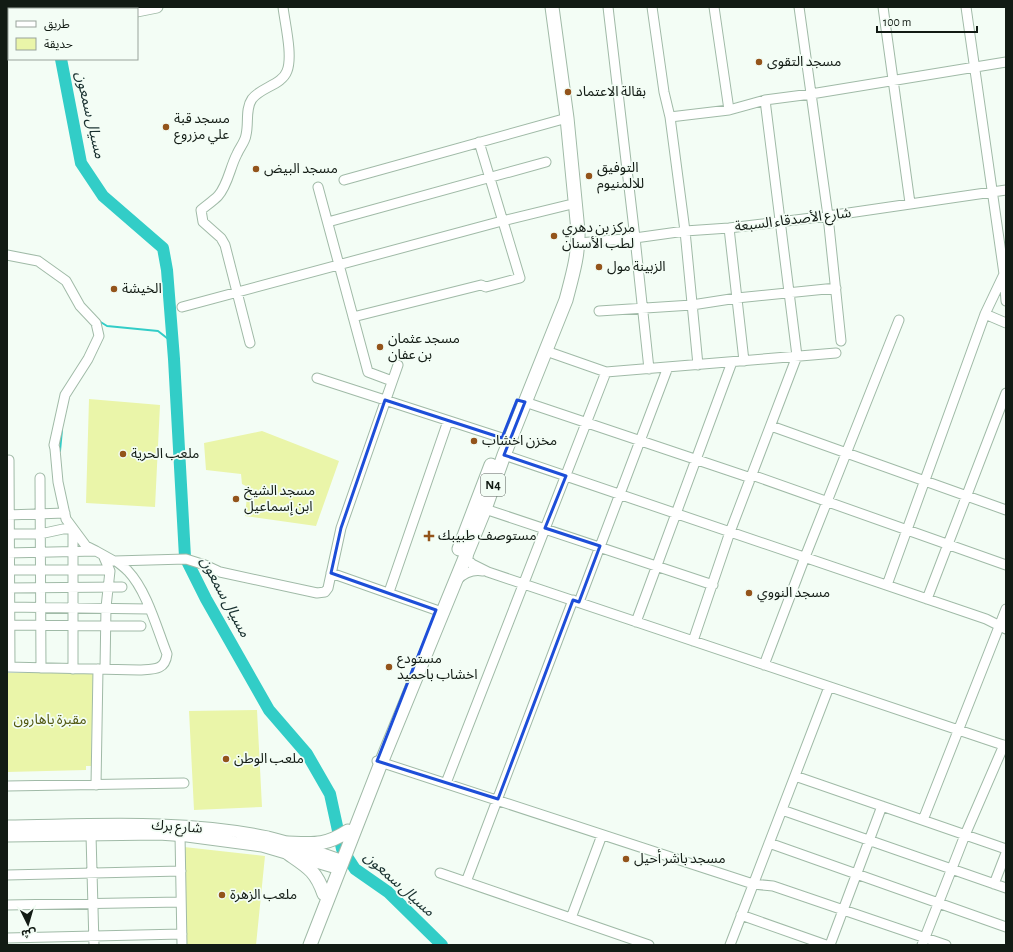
<svg xmlns="http://www.w3.org/2000/svg" width="1013" height="952" font-family="'Alegreya Sans','Noto Sans Arabic',sans-serif">
  <style>
    .green { fill: #eaf5a9 }
    .lines { fill: none; stroke-linecap: round; stroke-linejoin: round }
    .stream { stroke: #32cdc7; stroke-width: 2 }
    .river { stroke: #32cdc7; stroke-width: 12 }
    .minor-casing { stroke: #a0baa7; stroke-width: 11 }
    .major-casing { stroke: #a0baa7; stroke-width: 13 }
    .highway-casing { stroke: #a0baa7; stroke-width: 15 }
    .minor { stroke: #fff; stroke-width: 9 }
    .major { stroke: #fff; stroke-width: 11 }
    .highway { stroke: #fff; stroke-width: 13 }
    .marked { fill: none; stroke: #1d4ed8; stroke-width: 3; stroke-linejoin: round }
    .poi-dot { fill: #93541b; stroke: #f3fdf5; stroke-width: 1.5 }
    .labels { text-anchor: middle; dominant-baseline: central; stroke-width: 3.5; stroke-linejoin: round; paint-order: stroke }
    .shield { fill: #f3fdf5; stroke: #565f58; stroke-width: 1 }
    .shield-label { font-size: 13px; font-weight: bold; fill: #121b14 }
    .poi-label { font-size: 14px; fill: #121b14; stroke: #f3fdf5; text-anchor: start }
    .street-label { font-size: 14px; fill: #121b14; stroke: #f3fdf5 }
    .park-label { font-size: 14px; fill: #525810; stroke: #f3fdf5 }
    .water-label { font-size: 15px; font-style: italic; fill: #193130; stroke: #f3fdf5 }
  </style>
  <rect width="100%" height="100%" fill="#f3fdf5"/>
  <path class="green" d="M89,399l71,6 -5,102 -69,-4z
    M262,431l77,30 -23,65 -71,-10 3,-29 -6,-3 -1,-10 -35,-4 -2,-27z
    M7,673h86l-2,93h-5v4l-79,2z
    M257,710l5,97 -68,3 -5,-99z
    M184,847l81,9 -9,89h-72z"/>
  <g class="lines">
    <path class="stream" d="M99,321l8,5 51,5 14,11
      M60,451l2,-21"/>
    <path class="river" d="M43,7l1,2
      M61,59l20,104 22,33 60,52 4,22 7,89 11,198 21,42 63,111 38,44 23,40 12,55 13,20 33,23 54,53"/>
    <defs>
      <path id="minor" d="M608,7l27,231 14,131
        M652,7l12,85 6,25 15,114 13,134
        M714,7l15,103
        M799,7l29,209 13,125
        M883,7l27,196
        M966,7l38,267 2,27
        M670,117l59,-7 36,-10 46,-6 195,-32
        M344,180l223,-62
        M318,187l50,185 24,9
        M328,222l218,-60
        M729,228l15,133
        M579,243l56,-5 50,-7 44,-3 99,-12 178,-26
        M7,255l31,6 28,20 14,25 16,17 3,13 -11,23 -23,36 -11,50 1,4 3,33 8,37 20,27 10,5 18,10 72,-2 19,6 15,7 97,21 8,-1 3,-4 13,-60 57,-163
        M182,307l320,-86 66,-16
        M599,311l93,-6 45,-7 99,-10
        M985,314l21,9
        M353,317l128,-32 5,2 34,-9 -41,-136
        M250,343l-25,-98 -4,-7 -18,-16 -2,-12c6,-5 12,-9 17,-14 10,-11 12,-29 19,-42 3,-7 8,-12 9,-19 3,-12 -1,-26 6,-36 9,-12 30,-14 35,-28 6,-15 -2,-47 -4,-64
        M546,351l60,21 230,-19
        M317,378l185,60
        M525,402l226,76
        M771,426l235,84
        M504,455l482,164 20,10
        M9,460l1,207
        M752,475l254,90
        M40,478l1,190
        M485,509l228,76
        M7,515l58,-2
        M7,534h33l23,-5h10v140
        M468,551v9l4,4 16,8 518,174
        M7,553l89,-2
        M103,555l7,16 -4,36 -1,62
        M7,570h102
        M331,573l105,37
        M457,580c7,-7 15,-11 26,-9
        M887,585l98,-271 19,-40h2
        M7,588l115,-1
        M389,592l59,-171
        M927,599l79,-206
        M579,602l89,-235
        M7,607l142,2
        M636,622l96,-260
        M7,625l134,1
        M693,641l37,-109 67,-176 -32,-256
        M764,665l41,-108 94,-237
        M7,667l132,3c14,-1 26,1 28,-16 -10,-25 -20,-63 -39,-83 -3,-3 -8,-7 -12,-10
        M377,761c126,40 251,82 376,123l20,2 173,59
        M795,776l211,73
        M446,783l160,-411
        M96,785l2,-116
        M7,786l177,-3
        M782,810l224,78
        M923,820l83,-211
        M91,835l3,110
        M180,835l2,110
        M769,843l237,84
        M440,873l209,72
        M7,875l174,-4
        M466,882l107,-282
        M994,884l12,-31
        M7,905l174,-3
        M741,915l85,30
        M571,918l31,-83
        M7,938l175,-4
        M730,945l99,-258
        M830,945l52,-139
        M922,945l43,-110 39,-90"/>
      <path id="major" d="M137,11l20,-4
        M7,23l2,-1
        M7,826c87,-1 175,-7 261,11 25,6 50,15 75,24
        M7,836l152,-2 28,2 75,10 78,23"/>
      <path id="highway" d="M459,549l32,-84
        M288,843c26,1 37,3 60,-12
        M289,854c19,13 27,17 35,40
        M310,945l71,-182 104,-254 19,-54 62,-155c6,-23 13,-46 12,-69l-11,-113 -15,-111"/>
    </defs>
    <use href="#minor" class="minor-casing"/>
    <use href="#major" class="major-casing"/>
    <use href="#highway" class="highway-casing"/>
    <use href="#minor" class="minor"/>
    <use href="#major" class="major"/>
    <use href="#highway" class="highway"/>
  </g>
  <path class="marked" d="M385,400l117,38 15,-38 8,2 -21,53 62,21 -21,52 55,18 -21,56 -6,-2 -75,199 -121,-38 59,-151 -105,-37 10,-45z"/>
  <g class="poi-dot">
    <circle cx="759" cy="62" r="4"/>
    <circle cx="568" cy="92" r="4"/>
    <circle cx="166" cy="127" r="4"/>
    <circle cx="256" cy="169" r="4"/>
    <circle cx="589" cy="176" r="4"/>
    <circle cx="554" cy="236" r="4"/>
    <circle cx="599" cy="267" r="4"/>
    <circle cx="114" cy="289" r="4"/>
    <circle cx="380" cy="347" r="4"/>
    <circle cx="474" cy="441" r="4"/>
    <circle cx="123" cy="454" r="4"/>
    <circle cx="236" cy="499" r="4"/>
    <path d="M427 530h4v4h4v4h-4v4h-4v-4h-4v-4h4z"/>
    <circle cx="749" cy="593" r="4"/>
    <circle cx="389" cy="667" r="4"/>
    <circle cx="226" cy="759" r="4"/>
    <circle cx="626" cy="859" r="4"/>
    <circle cx="222" cy="895" r="4"/>
  </g>
  <g class="labels">
    <rect class="shield" x="481" y="474" width="24" height="22" rx="3"/>
    <g class="shield-label">
      <text x="493" y="485">N4</text>
    </g>
    <g class="poi-label">
      <text x="767" y="62">مسجد التقوى</text>
      <text x="576" y="92">بقالة الاعتماد</text>
      <text x="174" y="119">مسجد قبة<tspan x="174" dy="16">علي مزروع</tspan></text>
      <text x="597" y="168">التوفيق<tspan x="597" dy="16">للالمنيوم</tspan></text>
      <text x="264" y="169">مسجد البيض</text>
      <text x="562" y="228">مركز بن دهري<tspan x="562" dy="16">لطب الأسنان</tspan></text>
      <text x="607" y="267">الزبينة مول</text>
      <text x="122" y="289">الخيشة</text>
      <text x="388" y="339">مسجد عثمان<tspan x="388" dy="16">بن عفان</tspan></text>
      <text x="482" y="441">مخزن اخشاب</text>
      <text x="131" y="454">ملعب الحرية</text>
      <text x="244" y="491">مسجد الشيخ<tspan x="244" dy="16">ابن إسماعيل</tspan></text>
      <text x="438" y="536">مستوصف طبيبك</text>
      <text x="757" y="593">مسجد النووي</text>
      <text x="397" y="659">مستودع<tspan x="397" dy="16">اخشاب باحميد</tspan></text>
      <text x="234" y="759">ملعب الوطن</text>
      <text x="634" y="859">مسجد باشر أحيل</text>
      <text x="230" y="895">ملعب الزهرة</text>
    </g>
    <g class="street-label">
      <text transform="translate(793 220) rotate(-7)">شارع الأصدقاء السبعة</text>
      <text transform="translate(177 827) rotate(4)">شارع برك</text>
    </g>
    <g class="park-label">
      <text x="50" y="720">مقبرة باهارون</text>
    </g>
    <g class="water-label">
      <text transform="translate(90 115) rotate(77)">مسيال سمعون</text>
      <text transform="translate(225 597) rotate(62)">مسيال سمعون</text>
      <text transform="translate(399 884) rotate(42)">مسيال سمعون</text>
    </g>
  </g>
  <rect width="1013" height="952" fill="none" stroke="#121b14" stroke-width="16"/>
  <rect x="8" y="8" width="130" height="52" fill="#f3fdf5" stroke="#99a39b"/>
  <rect x="16" y="21" width="20" height="6" fill="#ffffff" stroke="#99a39b"/>
  <text x="44" y="28" font-size="12" fill="#121b14">طريق</text>
  <rect x="16" y="38" width="20" height="12" fill="#eaf5a9" stroke="#99a39b"/>
  <text x="44" y="48" font-size="12" fill="#121b14">حديقة</text>
  <g transform="translate(28 924) rotate(175)" stroke="#f3fdf5" stroke-width="3" paint-order="stroke">
  <path d="M0-3L7 15L0 10L-7 15Z" fill="#121b14"/>
  <text y="-6" font-size="11" font-weight="bold" text-anchor="middle" fill="#121b14">ش</text>
  </g>
  <path d="M877 26v6h100v-6" fill="none" stroke="#121b14" stroke-width="2"/>
  <text x="883" y="26" font-size="12" fill="#121b14" stroke="#f3fdf5" stroke-width="3" paint-order="stroke">100 m</text>
</svg>
